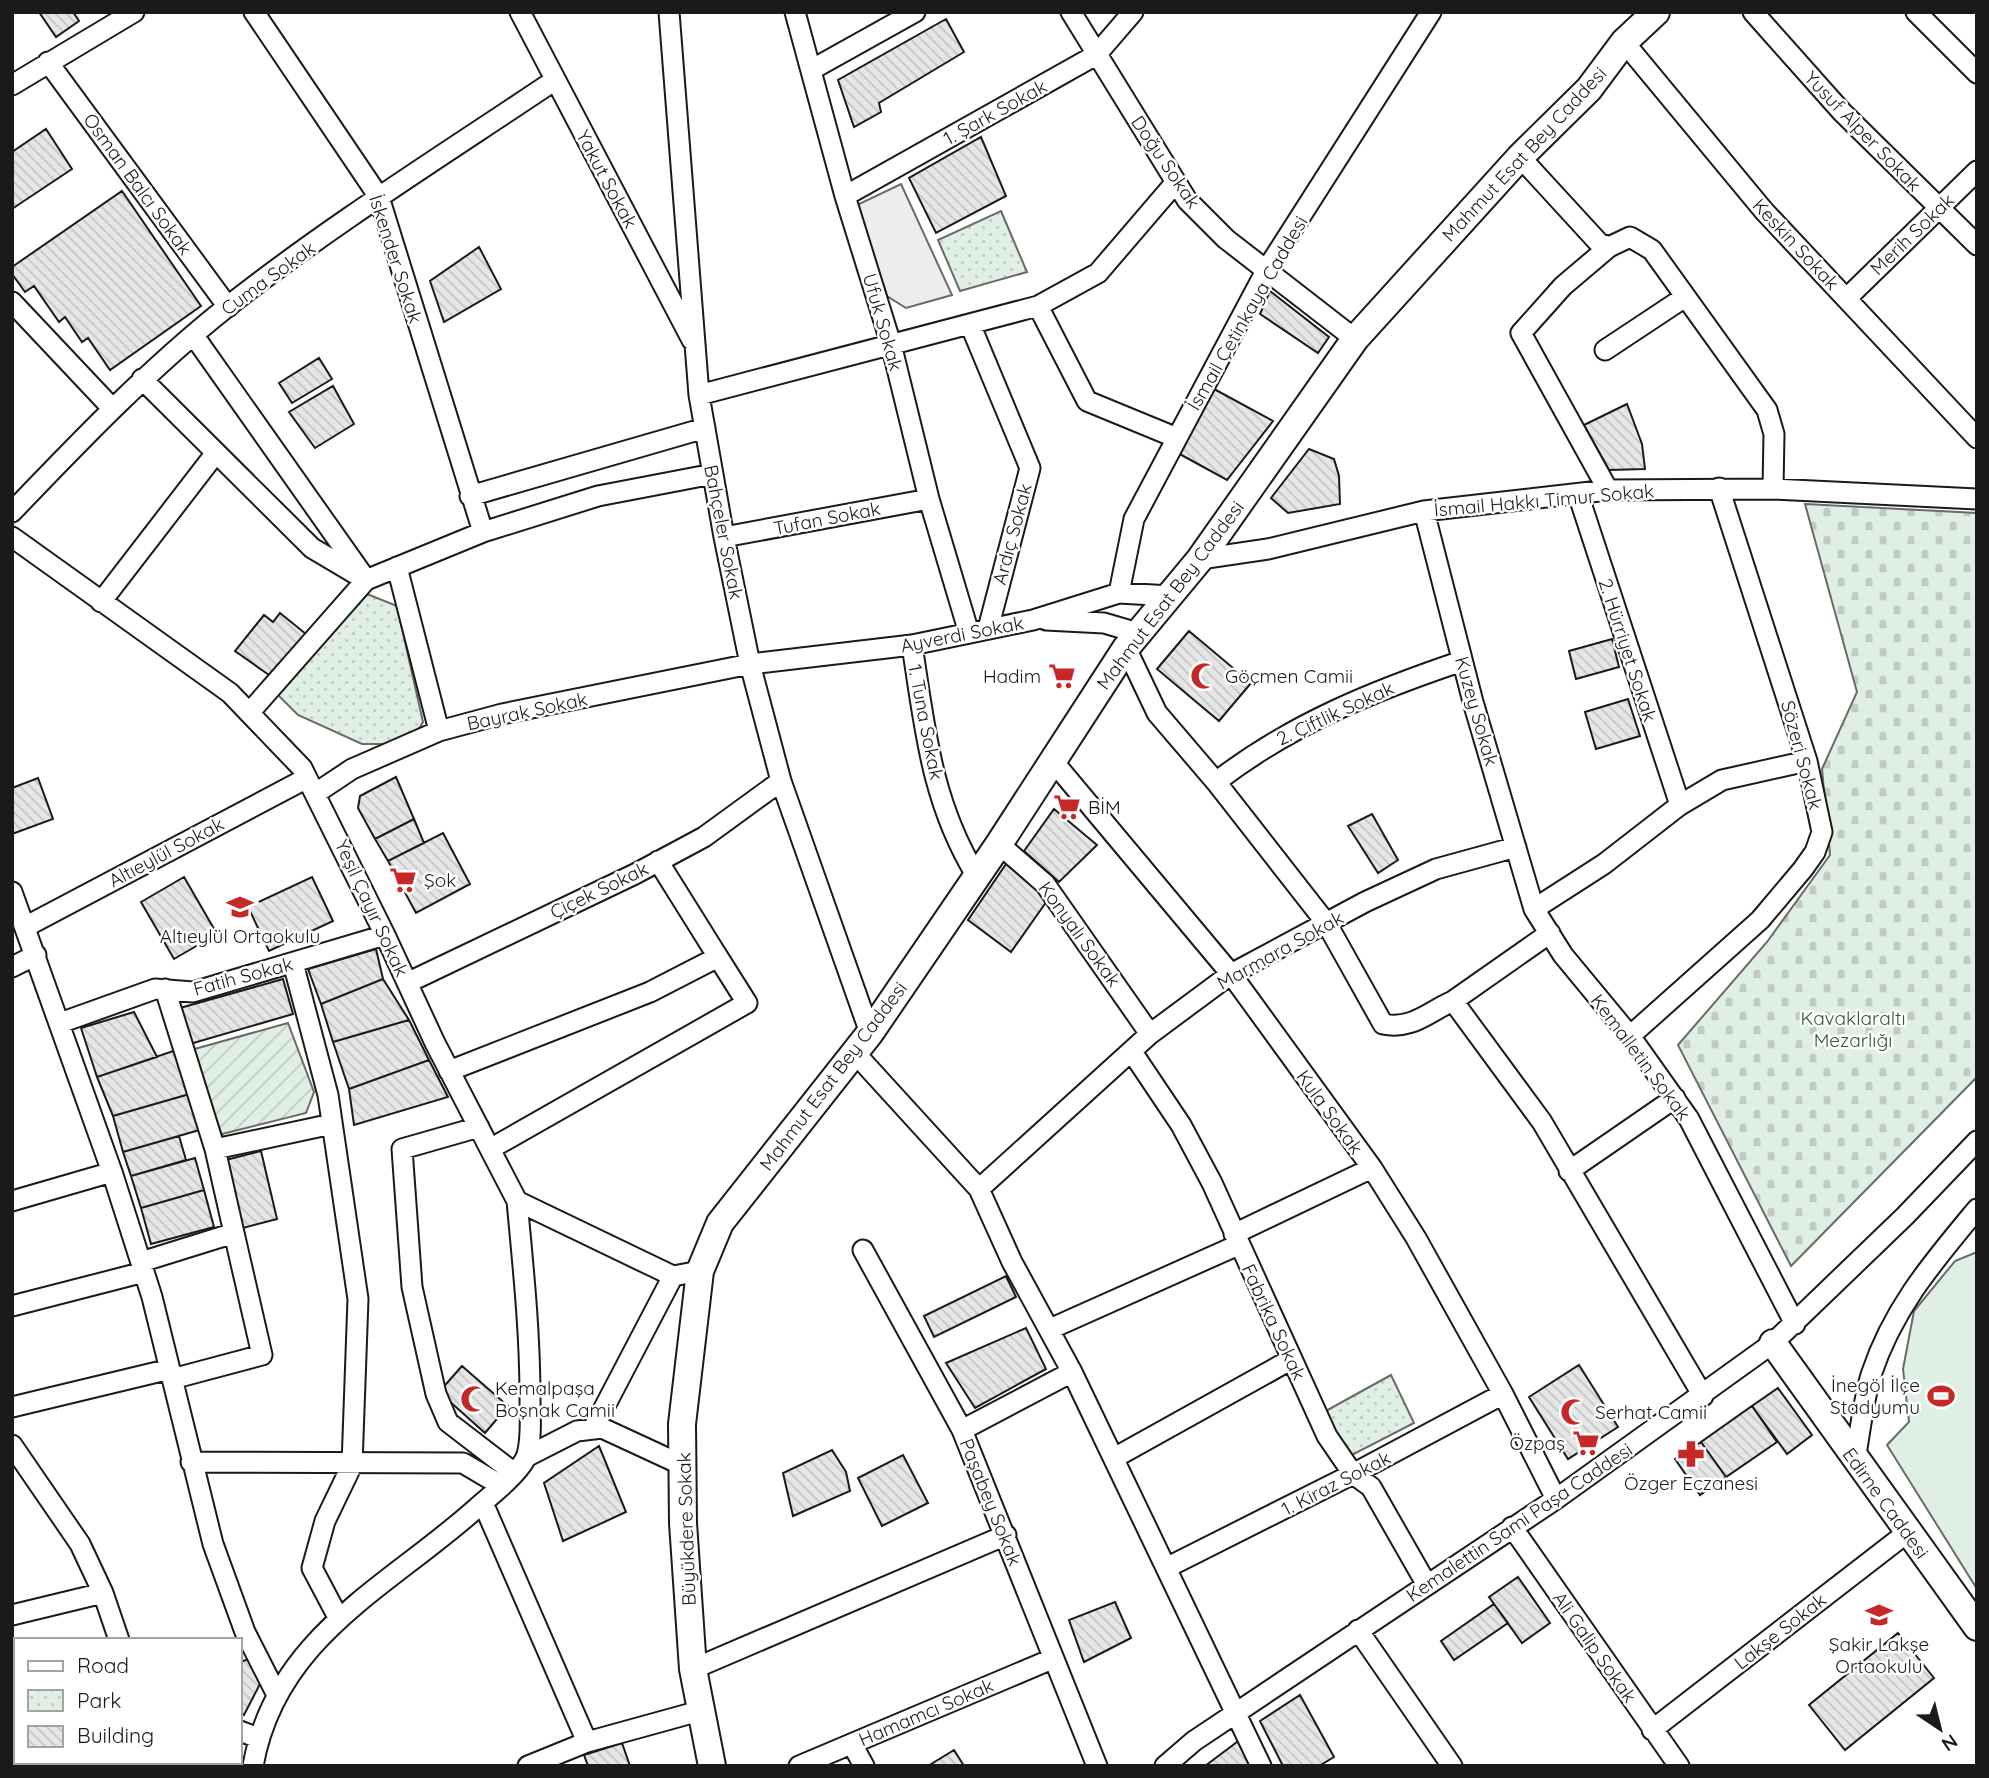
<svg xmlns="http://www.w3.org/2000/svg" width="1989" height="1778" font-family="Quicksand,sans-serif">
  <style>
    .grass { fill: #e0efe3; stroke: #6a6a6a; stroke-width: 2 }
    .cemetery { fill: url(#cemetery-stones); stroke: #6a6a6a; stroke-width: 2 }
    .park { fill: url(#park-dots); stroke: #6a6a6a; stroke-width: 2 }
    .garden { fill: url(#garden-furrows); stroke: #6a6a6a; stroke-width: 2 }
    .parking { fill: #ededed; stroke: #6a6a6a; stroke-width: 2 }
    .building { fill: url(#building-back-hatch); stroke: #1a1a1a; stroke-width: 2 }
    .lines { fill: none; stroke-linecap: round; stroke-linejoin: round }
    .street-casing { stroke: #1a1a1a; stroke-width: 23 }
    .secondary-casing { stroke: #1a1a1a; stroke-width: 30 }
    .street { stroke: #fff; stroke-width: 19 }
    .secondary { stroke: #fff; stroke-width: 26 }
    .labels { text-anchor: middle; dominant-baseline: central; stroke-width: 5; stroke-linejoin: round; paint-order: stroke }
    .street-label { font-size: 19px; fill: #1a1a1a; stroke: #fff }
    .poi-label { font-size: 19px; fill: #1a1a1a; stroke: #fff; text-anchor: start }
    .park-label { font-size: 19px; fill: #2b5a34; stroke: #fff }
  </style>
  <defs>
    <pattern id="cemetery-stones" width="16" height="16" patternUnits="userSpaceOnUse" patternTransform="scale(1.75)"><rect width="16" height="16" fill="#e0efe3"/><path d="M2 7V4a2 2 0 0 1 4 0v3zM10 15v-3a2 2 0 0 1 4 0v3z" fill="#c0ccc2"/></pattern>
    <pattern id="park-dots" width="8" height="8" patternUnits="userSpaceOnUse" patternTransform="scale(1.75)"><rect width="8" height="8" fill="#e0efe3"/><path d="M2 2h.1M6 6h.1" fill="none" stroke="#c0ccc2" stroke-width="1.8" stroke-linecap="round"/></pattern>
    <pattern id="garden-furrows" width="10" height="10" patternUnits="userSpaceOnUse" patternTransform="scale(1.75)"><rect width="10" height="10" fill="#e0efe3"/><path d="M-1 1l2-2M0 10L10 0M9 11l2-2" fill="none" stroke="#c0ccc2"/></pattern>
    <pattern id="building-back-hatch" width="6" height="6" patternUnits="userSpaceOnUse" patternTransform="scale(1.75)"><rect width="6" height="6" fill="#e6e6e6"/><path d="M-1 5l2 2M0 0l6 6M5-1l2 2" fill="none" stroke="#c5c5c5"/></pattern>
  </defs>
  <rect width="100%" height="100%" fill="#fff"/>
  <path class="grass" d="M1977,1252v337l-90,-144 22,-23 -6,-53 11,-58 41,-50z"/>
  <path class="cemetery" d="M1805,504l172,9v564l-186,189 -113,-221 89,-103 63,-87 -8,-86 35,-77z"/>
  <path class="park" d="M1001,211l26,61 -67,19 -22,-51z
    M367,594l30,12 26,116 -6,10 -26,12h-29l-64,-29 -20,-20z
    M1391,1375l23,48 -64,33 -26,-44z"/>
  <path class="garden" d="M288,1023l26,69 -8,21 -88,22 -27,-85z"/>
  <path class="parking" d="M901,184l51,111 -46,13 -19,-12 -30,-91z"/>
  <path class="building" d="M39,12h34l6,9 -23,16z
    M946,19l18,33 -85,51 2,9 -27,15 -16,-47z
    M46,129l26,40 -60,40v-57z
    M981,137l25,59 -70,37 -27,-55z
    M122,191l79,115 -91,64 -22,-32 -6,4 -17,-25 -6,5 -25,-36 -9,6 -13,-18v-7z
    M479,247l22,42 -57,33 -14,-41z
    M1270,291l59,46 -11,16 -58,-39z
    M319,358l13,21 -40,24 -13,-20z
    M333,386l21,38 -39,24 -26,-36z
    M1214,389l59,32 -46,59 -51,-28z
    M1627,404l15,40 3,25 -36,1 -25,-45z
    M1309,449l25,10 5,17 1,28 -52,9 -17,-15z
    M280,613l26,21 -37,41 -34,-24 29,-36 9,7z
    M1189,631l62,52 -32,38 -62,-52z
    M1612,639l7,28 -43,12 -7,-28z
    M1628,699l12,37 -44,13 -11,-37z
    M396,777l18,42 -39,20 -17,-31 2,-12z
    M38,778l15,41 -41,15v-46z
    M1054,809l43,36 -38,37 -35,-31z
    M1372,814l26,46 -20,13 -30,-47z
    M414,819l10,24 -36,18 -13,-22z
    M443,833l27,51 -54,29 -28,-52z
    M1006,864l43,34 -38,54 -43,-32z
    M184,877l33,57 -43,25 -33,-57z
    M312,877l21,44 -64,30 -21,-44z
    M376,949l7,30 -62,25 -13,-35z
    M283,979l10,35 -103,30 -10,-36z
    M383,979l26,41 -76,22 -12,-38z
    M134,1012l23,45 -60,20 -16,-49z
    M409,1020l20,40 -80,29 -16,-47z
    M179,1049l14,44 -80,23 -16,-39z
    M429,1060l19,37 -94,28 -5,-36z
    M193,1093l10,36 -80,23 -10,-36z
    M179,1136l7,24 -55,16 -8,-24z
    M261,1151l16,68 -38,10 -17,-68z
    M195,1158l9,32 -63,18 -10,-32z
    M204,1190l10,37 -63,17 -10,-36z
    M1006,1276l10,21 -82,40 -10,-21z
    M1026,1328l20,41 -71,39 -29,-45z
    M1579,1365l39,62 -50,32 -39,-62z
    M462,1366l46,40 -23,27 -46,-41z
    M1778,1388l34,47 -25,19 -35,-48z
    M1752,1406l25,36 -51,35 -25,-35z
    M1701,1442l25,35 -26,18 -25,-36z
    M599,1446l27,66 -63,29 -19,-58z
    M832,1450l14,22 4,19 -57,25 -10,-43z
    M903,1455l25,48 -46,23 -24,-48z
    M1518,1577l32,46 -28,20 -33,-46z
    M1115,1602l16,36 -47,24 -15,-42z
    M1494,1604l14,19 -54,37 -13,-19z
    M1898,1633l36,45 -89,72 -36,-45z
    M252,1658l9,24 -17,33 -4,-2v-51z
    M1300,1695l34,62 -15,9h-36l-23,-45z
    M1241,1739l13,27h-49z
    M622,1743l8,23h-42l-4,-11z
    M954,1750l10,16h-36z"/>
  <g class="lines">
    <defs>
      <path id="street" d="M254,12l125,185 104,335
        M520,12l172,328
        M669,12l30,383 25,142 26,127 31,117 89,252
        M795,12l50,184 46,148 38,155 40,134
        M1071,12l116,188 39,39 129,100
        M1753,12l89,100 135,133
        M1916,12l61,61
        M1624,42l140,169 213,227
        M48,62l180,245
        M811,70l104,-58
        M12,85l122,-73
        M1520,157l79,86 10,4 21,-10 22,13 115,160 7,24 -1,55
        M845,196l251,-141 37,-43
        M1847,298l130,-127
        M12,302l99,105
        M1038,306l49,95 90,37
        M970,324l60,144 -42,161
        M194,336l168,238
        M1605,350l80,-53
        M142,379l170,169 54,32
        M699,395l339,-89 60,-33 78,-91
        M1608,490l-87,-157 42,-47 46,-39
        M1578,494l102,311
        M470,496l235,-68
        M1424,511l49,191 61,207 29,46 67,81 59,83 106,205
        M12,512c69,-72 137,-143 215,-205 104,-82 218,-153 328,-227
        M12,537l218,156 72,75 83,167 50,108 82,158 156,75 27,-5
        M724,537l205,-38
        M1200,559l68,-10 156,-38 184,-21 165,-1 204,10
        M397,567l42,164
        M1119,593l15,-74 133,-250 164,-257
        M101,602l114,-148
        M1046,620l58,3 34,10
        M912,645c13,83 19,156 64,230
        M1126,648l31,65 59,69 111,142 56,100c29,6 45,-12 70,-23l89,121 161,274
        M250,712l116,-132 117,-48 115,-36 115,-22
        M1052,760l179,214 141,194 44,70 87,156 53,105
        M1216,782c75,-58 157,-91 246,-121
        M316,793l36,-24 87,-38 63,-17 248,-50 162,-19 121,-25 86,-27 52,3
        M999,844l46,40 105,150
        M12,892l100,280 40,125 61,247 32,88 32,63
        M1534,909l70,-45 76,-59 42,-25 85,-19
        M25,927l282,-149
        M293,963l35,132 30,204 -6,166 -27,56 -13,47 27,51
        M12,967l24,-12
        M407,983l228,-109 69,-37 77,-56
        M165,989l50,160
        M1453,1001l97,-68
        M60,1023l95,-34 38,3 192,-57
        M1630,1036l130,-116 43,-51 12,-17 7,-20 -15,-71 -88,-273
        M854,1052l125,137 33,73 60,110 189,394
        M1132,1052l49,73 31,58 115,253 26,38 18,13 56,98
        M449,1071l201,-79 68,-35 -60,-96
        M479,1127l-77,22 10,138 24,107 12,28 65,50
        M490,1149l257,-146 -29,-46
        M1569,1171l106,-73
        M979,1189l171,-155 81,-60 134,-72 71,-33 80,-22
        M12,1201l100,-29
        M1234,1234l138,-66
        M863,1250l99,180 135,336
        M141,1262l93,-29 -19,-84 117,-25
        M12,1306l132,-34
        M1050,1329l188,-84
        M172,1379l90,-24 -28,-122
        M12,1407l158,-38
        M593,1429l80,-153
        M962,1430l110,-58
        M12,1445l68,99 23,49 16,47
        M526,1457l51,-26 25,-3 80,37
        M1114,1458l178,-99
        M1855,1460c5,-27 8,-58 16,-85 22,-67 62,-113 106,-166
        M191,1462l272,1 39,23
        M483,1503l104,239
        M1512,1527l167,239
        M1166,1568l187,-94 150,-80
        M12,1615l91,-22
        M1358,1630l94,136
        M693,1669l313,-134
        M1652,1730l256,-198
        M240,1731l18,7
        M852,1744l12,22
        M253,1766c23,-131 138,-180 227,-261 13,-11 42,-35 47,-50 5,-18 3,-40 3,-58 0,-66 -7,-131 -13,-196
        M528,1766l59,-24 116,-32
        M799,1766l253,-107
        M1165,1766l29,-25 362,-242 217,-156 132,-127 72,-75"/>
      <path id="secondary" d="M1773,1343l204,284
        M712,1766l-19,-97 -10,-146 -1,-99 18,-153 20,-48 150,-190 129,-189 127,-196 74,-89 155,-220 165,-182 69,-68 35,-47 32,-30"/>
    </defs>
    <use href="#street" class="street-casing"/>
    <use href="#secondary" class="secondary-casing"/>
    <use href="#street" class="street"/>
    <use href="#secondary" class="secondary"/>
  </g>
  <defs>
    <symbol id="supermarket-bare" viewBox="-9 -9 18 18"><path d="M-6-5.5h2.5l.6 2H6L4.5 2H-2.5L-4.4-4H-6ZM-1.5 3.2a1.3 1.3 0 1 0 .1 0ZM3 3.2a1.3 1.3 0 1 0 .1 0Z" fill="#c62828" stroke="#fff" stroke-width="2.5" paint-order="stroke"/></symbol>
    <symbol id="mosque-bare" viewBox="-9 -9 18 18"><path d="M3.5-4.9A6 6 0 1 0 3.5 4.9A5 5 0 1 1 3.5-4.9Z" fill="#c62828" stroke="#fff" stroke-width="2.5" paint-order="stroke"/></symbol>
    <symbol id="school-bare" viewBox="-9 -9 18 18"><path d="M0-5L7-2L0 1L-7-2ZM-4 1L0 2.5L4 1V4Q0 6-4 4Z" fill="#c62828" stroke="#fff" stroke-width="2.5" paint-order="stroke"/></symbol>
    <symbol id="stadium-bare" viewBox="-9 -9 18 18"><path d="M0-5a6.5 5 0 1 0 0 10a6.5 5 0 1 0 0-10ZM-3.5-1.8h7v3.6h-7Z" fill="#c62828" stroke="#fff" stroke-width="2.5" paint-order="stroke"/></symbol>
    <symbol id="pharmacy-bare" viewBox="-9 -9 18 18"><path d="M-2-6h4v4h4v4h-4v4h-4v-4h-4v-4h4Z" fill="#c62828" stroke="#fff" stroke-width="2.5" paint-order="stroke"/></symbol>
  </defs>
  <g fill-rule="evenodd">
    <use href="#supermarket-bare" x="1043" y="657" width="38" height="38"/>
    <use href="#mosque-bare" x="1185" y="657" width="38" height="38"/>
    <use href="#supermarket-bare" x="1048" y="788" width="38" height="38"/>
    <use href="#supermarket-bare" x="384" y="861" width="38" height="38"/>
    <use href="#school-bare" x="221" y="888" width="38" height="38"/>
    <use href="#stadium-bare" x="1922" y="1377" width="38" height="38"/>
    <use href="#mosque-bare" x="455" y="1380" width="38" height="38"/>
    <use href="#mosque-bare" x="1555" y="1393" width="38" height="38"/>
    <use href="#supermarket-bare" x="1567" y="1424" width="38" height="38"/>
    <use href="#pharmacy-bare" x="1672" y="1435" width="38" height="38"/>
    <use href="#school-bare" x="1860" y="1596" width="38" height="38"/>
  </g>
  <g class="labels">
    <g class="street-label">
      <text transform="translate(995 112) rotate(-29)">1. Şark Sokak</text>
      <text transform="translate(1863 131) rotate(46)">Yusuf Alper Sokak</text>
      <text transform="translate(1524 154) rotate(-47)">Mahmut Esat Bey Caddesi</text>
      <text transform="translate(1166 162) rotate(56)">Doğu Sokak</text>
      <text transform="translate(607 179) rotate(62)">Yakut Sokak</text>
      <text transform="translate(138 184) rotate(54)">Osman Balcı Sokak</text>
      <text transform="translate(1912 234) rotate(-44)">Merih Sokak</text>
      <text transform="translate(1796 244) rotate(47)">Keskin Sokak</text>
      <text transform="translate(396 259) rotate(72)">İskender Sokak</text>
      <text transform="translate(268 278) rotate(-36)">Cuma Sokak</text>
      <text transform="translate(1247 313) rotate(-60)">İsmail Çetinkaya Caddesi</text>
      <text transform="translate(883 322) rotate(74)">Ufuk Sokak</text>
      <text transform="translate(1544 500) rotate(-5)">İsmail Hakkı Timur Sokak</text>
      <text transform="translate(827 518) rotate(-11)">Tufan Sokak</text>
      <text transform="translate(724 532) rotate(79)">Bahçeler Sokak</text>
      <text transform="translate(1012 534) rotate(-75)">Ardıç Sokak</text>
      <text transform="translate(1170 595) rotate(-53)">Mahmut Esat Bey Caddesi</text>
      <text transform="translate(962 634) rotate(-11)">Ayverdi Sokak</text>
      <text transform="translate(1628 650) rotate(72)">2. Hürriyet Sokak</text>
      <text transform="translate(527 711) rotate(-12)">Bayrak Sokak</text>
      <text transform="translate(1477 711) rotate(74)">Kuzey Sokak</text>
      <text transform="translate(1335 713) rotate(-25)">2. Çiftlik Sokak</text>
      <text transform="translate(926 722) rotate(79)">1. Tuna Sokak</text>
      <text transform="translate(1802 755) rotate(75)">Sözeri Sokak</text>
      <text transform="translate(166 852) rotate(-28)">Altıeylül Sokak</text>
      <text transform="translate(599 890) rotate(-26)">Çiçek Sokak</text>
      <text transform="translate(372 908) rotate(65)">Yeşil Çayır Sokak</text>
      <text transform="translate(1080 934) rotate(54)">Konyalı Sokak</text>
      <text transform="translate(1280 950) rotate(-29)">Marmara Sokak</text>
      <text transform="translate(243 976) rotate(-15)">Fatih Sokak</text>
      <text transform="translate(1641 1057) rotate(53)">Kemalletin Sokak</text>
      <text transform="translate(833 1076) rotate(-53)">Mahmut Esat Bey Caddesi</text>
      <text transform="translate(1330 1112) rotate(54)">Kula Sokak</text>
      <text transform="translate(1274 1322) rotate(65)">Fabrika Sokak</text>
      <text transform="translate(1336 1483) rotate(-27)">1. Kiraz Sokak</text>
      <text transform="translate(991 1502) rotate(68)">Paşabey Sokak</text>
      <text transform="translate(1886 1503) rotate(54)">Edirne Caddesi</text>
      <text transform="translate(1519 1522) rotate(-34)">Kemalettin Sami Paşa Caddesi</text>
      <text transform="translate(686 1529) rotate(-92)">Büyükdere Sokak</text>
      <text transform="translate(1780 1631) rotate(-38)">Lakşe Sokak</text>
      <text transform="translate(1595 1647) rotate(55)">Ali Galip Sokak</text>
      <text transform="translate(926 1712) rotate(-23)">Hamamcı Sokak</text>
    </g>
    <g class="poi-label">
      <text x="1041" y="676" text-anchor="end">Hadim</text>
      <text x="1225" y="676">Göçmen Camii</text>
      <text x="1088" y="807">BİM</text>
      <text x="424" y="880">Şok</text>
      <text x="240" y="936" text-anchor="middle">Altıeylül Ortaokulu</text>
      <text x="1920" y="1385" text-anchor="end">İnegöl İlçe<tspan x="1920" dy="22">Stadyumu</tspan></text>
      <text x="495" y="1388">Kemalpaşa<tspan x="495" dy="22">Boşnak Camii</tspan></text>
      <text x="1595" y="1412">Serhat Camii</text>
      <text x="1565" y="1443" text-anchor="end">Özpaş</text>
      <text x="1691" y="1483" text-anchor="middle">Özger Eczanesi</text>
      <text x="1879" y="1644" text-anchor="middle">Şakir Lakşe<tspan x="1879" dy="22">Ortaokulu</tspan></text>
    </g>
    <g class="park-label">
      <text x="1853" y="1018">Kavaklaraltı<tspan x="1853" dy="22">Mezarlığı</tspan></text>
    </g>
  </g>
  <rect width="1989" height="1778" fill="none" stroke="#1a1a1a" stroke-width="28"/>
  <rect x="14" y="1638" width="228" height="126" fill="#ffffff" stroke="#a3a3a3" stroke-width="2"/>
  <rect x="28" y="1661" width="35" height="10" fill="#ffffff" stroke="#a3a3a3" stroke-width="2"/>
  <text x="77" y="1673" font-size="21" fill="#1a1a1a">Road</text>
  <rect x="28" y="1690" width="35" height="21" fill="url(#park-dots)" stroke="#a3a3a3" stroke-width="2"/>
  <text x="77" y="1708" font-size="21" fill="#1a1a1a">Park</text>
  <rect x="28" y="1726" width="35" height="21" fill="url(#building-back-hatch)" stroke="#a3a3a3" stroke-width="2"/>
  <text x="77" y="1743" font-size="21" fill="#1a1a1a">Building</text>
  <g transform="translate(1940 1729) rotate(145)" stroke="#ffffff" stroke-width="5" paint-order="stroke">
  <path d="M0-5L12 26L0 18L-12 26Z" fill="#1a1a1a"/>
  <text y="-10" font-size="19" font-weight="bold" text-anchor="middle" fill="#1a1a1a">N</text>
  </g>
</svg>
